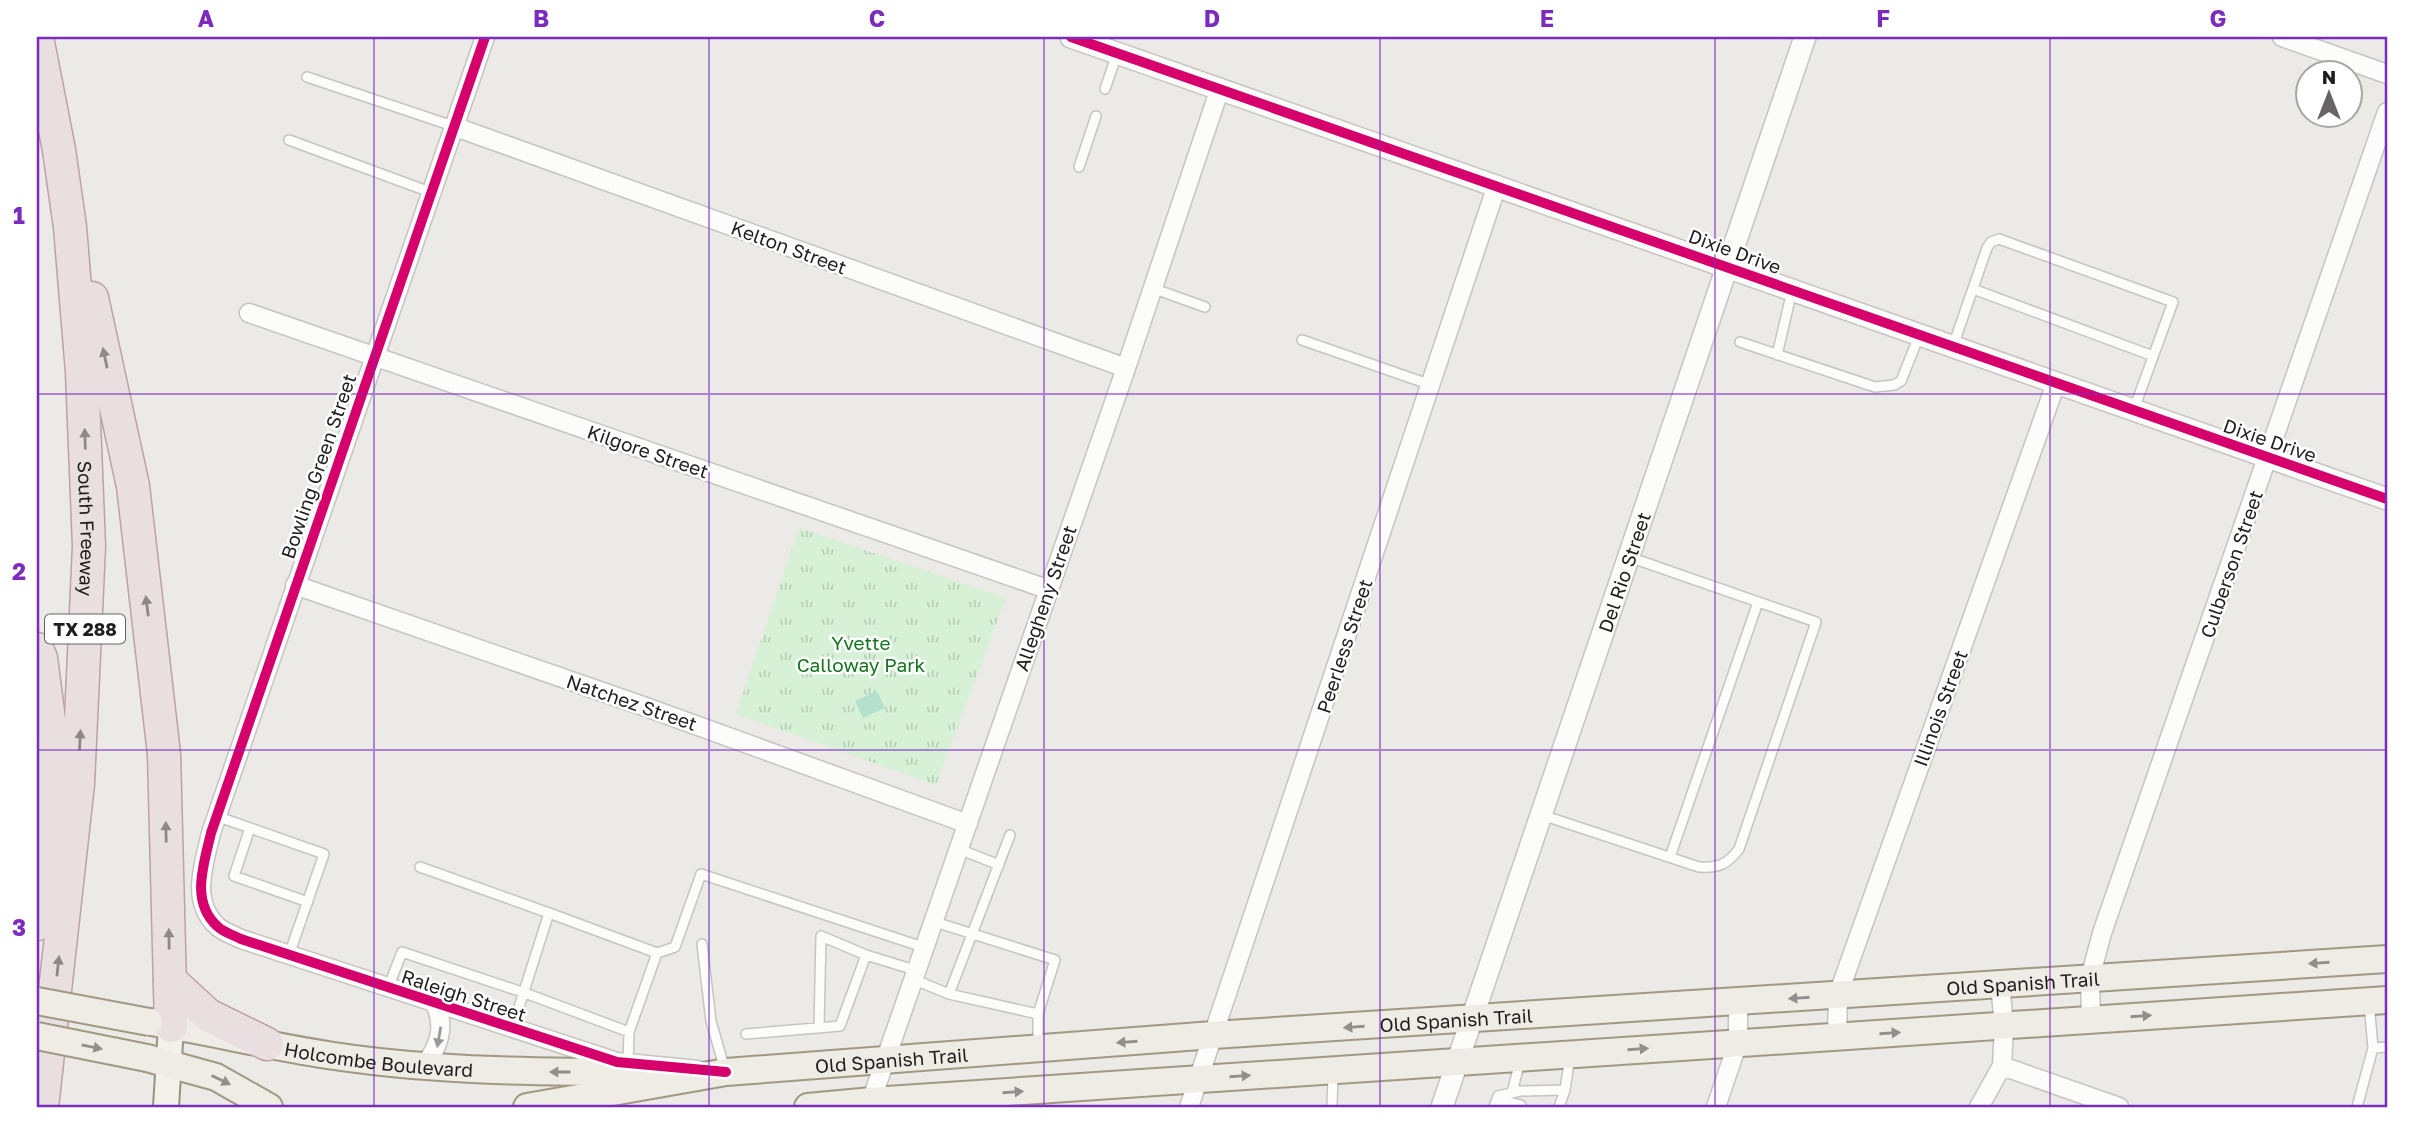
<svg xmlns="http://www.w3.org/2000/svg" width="2424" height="1144" font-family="'Golos Text',sans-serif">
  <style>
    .park { fill: url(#park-tufts) }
    .pitch { fill: #b4e1ce }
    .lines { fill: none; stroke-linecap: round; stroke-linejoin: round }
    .service-casing { stroke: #c5c4c2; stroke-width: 12 }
    .minor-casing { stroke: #c5c4c2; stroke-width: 21 }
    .tertiary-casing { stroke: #c5c4c2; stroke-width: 24 }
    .secondary-casing { stroke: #939480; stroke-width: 28 }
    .primary-casing { stroke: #a19884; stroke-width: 30 }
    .motorway-casing { stroke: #bfa0a8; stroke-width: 35 }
    .service { stroke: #fcfcfb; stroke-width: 9 }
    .minor { stroke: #fcfcfb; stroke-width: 18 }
    .tertiary { stroke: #fcfcfb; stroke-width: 21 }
    .secondary { stroke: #f2f2ea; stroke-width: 24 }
    .primary { stroke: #efebe5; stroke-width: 26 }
    .motorway { stroke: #e9dfe0; stroke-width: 32 }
    .primary-bridge-casing { stroke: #a19884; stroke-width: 30; stroke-linecap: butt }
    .primary-bridge { stroke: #efebe5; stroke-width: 26 }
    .cycleway-casing { stroke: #fff; stroke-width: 15 }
    .cycleway { stroke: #d6006c; stroke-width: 10 }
    .oneway { fill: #8e8889 }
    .oneway2 { fill: #918f8b }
    .oneway3 { fill: #989898 }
    .grid { fill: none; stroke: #7b2cbf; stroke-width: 2; stroke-opacity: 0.55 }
    .labels { text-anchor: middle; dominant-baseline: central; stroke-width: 5; stroke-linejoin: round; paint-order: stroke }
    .shield { fill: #fff; stroke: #626262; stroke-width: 2 }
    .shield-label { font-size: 18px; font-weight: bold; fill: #1e1e1e }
    .street-label { font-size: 19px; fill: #1e1e1e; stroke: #fff }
    .park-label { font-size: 19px; fill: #12751d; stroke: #fff }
    .neatline { fill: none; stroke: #7b2cbf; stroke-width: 2.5 }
    .grid-label { font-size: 23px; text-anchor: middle; font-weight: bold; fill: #7b2cbf }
  </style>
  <defs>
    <pattern id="park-tufts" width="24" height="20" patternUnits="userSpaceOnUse" patternTransform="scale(1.75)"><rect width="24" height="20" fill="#d6f1d6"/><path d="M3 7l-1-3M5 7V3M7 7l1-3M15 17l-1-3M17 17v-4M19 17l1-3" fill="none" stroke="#b7ceb7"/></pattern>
  </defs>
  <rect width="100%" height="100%" fill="#eceae6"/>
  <path class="park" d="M799,528l207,70 -70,187 -200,-71z"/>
  <path class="pitch" d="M877,691l8,17 -22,10 -8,-17z"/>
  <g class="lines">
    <defs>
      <path id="service" d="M307,77l146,49
        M1105,89l12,-35
        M289,140l141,52
        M1079,167l17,-51
        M1152,288l53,19
        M1973,289l180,67
        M1302,340l129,45
        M1740,342l135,45 19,-2 7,-4 18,-45
        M1953,346l34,-98 4,-6 8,-3 174,63 -39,107
        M1777,355l15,-64
        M1542,815l157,52c19,1 28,-2 40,-18l77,-227 -187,-65
        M216,816l108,38 -35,101
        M250,828l-16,48 74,26
        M959,849l40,16
        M1670,857l88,-255
        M420,867l129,46
        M935,922l120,38 -17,54v32
        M702,944l9,77 14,49
        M657,953l18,-6 26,-73 225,74
        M915,980l34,14 89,20
        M388,988l14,-36 123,41 104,39
        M949,994l61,-159
        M819,1028l2,-92 45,19
        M512,1029l37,-116 108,40 -28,79 -1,31
        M746,1034l94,-8 26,-71 52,16
        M2373,1048l14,-1
        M1512,1093l8,-32
        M1497,1099l24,6
        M1332,1107l1,-33
        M1494,1107l4,-11 22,-5 45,-1 5,-34
        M1559,1107l6,-17
        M2357,1107l16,-59 -4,-45"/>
      <path id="minor" d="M485,37l-274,796c-7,31 -21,68 6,93 6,6 16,9 24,13l376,123 81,8
        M2282,37l105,37
        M453,126l673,242
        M249,313l798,276
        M295,585l348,121 325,118
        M2091,1019l-1,-41 12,-45 285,-821
        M1837,1036l1,-41 218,-612
        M424,1066c15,-19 22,-39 11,-62
        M2002,1066l117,41
        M869,1107l257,-739 94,-280
        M1189,1107l308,-922
        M1716,1107l22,-65v-40
        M1979,1107l23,-41 2,-40 -4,-43"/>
      <g id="tertiary">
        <path d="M1071,37l1316,462"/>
        <path id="s1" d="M1442,1107l363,-1070"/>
      </g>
      <path id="secondary" d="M166,1107l5,-81"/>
      <g id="primary">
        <path id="s2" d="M151,1022c61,10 122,25 183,34 107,16 213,16 320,16"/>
        <path d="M147,1058l69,19 53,30"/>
        <path id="s3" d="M527,1107l199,-35 487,-37 1174,-76"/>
        <path d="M808,1107l64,-6 1515,-101"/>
      </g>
      <g id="motorway">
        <path id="s4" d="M37,37l22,113 11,77 12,145 7,174 -11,238 -36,323"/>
        <path d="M92,298l41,188 31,268 7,272"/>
        <path d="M37,649l4,9 10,77 -8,129 -6,60"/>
        <path d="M170,980l38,35 59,29"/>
      </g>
    </defs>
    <use href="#service" class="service-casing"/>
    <use href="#minor" class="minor-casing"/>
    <use href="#tertiary" class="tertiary-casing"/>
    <use href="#secondary" class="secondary-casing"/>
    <use href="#primary" class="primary-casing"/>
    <use href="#motorway" class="motorway-casing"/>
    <use href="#service" class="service"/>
    <use href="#minor" class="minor"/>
    <use href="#tertiary" class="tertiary"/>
    <use href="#secondary" class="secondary"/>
    <use href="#primary" class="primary"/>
    <use href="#motorway" class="motorway"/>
    <defs>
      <path id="primary-bridge" d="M37,1001l112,21
        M37,1036l110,22"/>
    </defs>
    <use href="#primary-bridge" class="primary-bridge-casing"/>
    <use href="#primary-bridge" class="primary-bridge"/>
    <defs>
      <path id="cycleway" d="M485,37l-274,796c-7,31 -21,68 6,93 6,6 16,9 24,13l376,123 109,10
        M1071,37l1316,462"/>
    </defs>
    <use href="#cycleway" class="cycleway-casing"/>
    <use href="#cycleway" class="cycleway"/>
  </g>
  <defs><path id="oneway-solid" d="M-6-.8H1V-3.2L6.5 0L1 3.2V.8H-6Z" transform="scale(1.75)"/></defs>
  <g class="oneway">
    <use href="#oneway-solid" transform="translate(105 358) rotate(-102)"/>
    <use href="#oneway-solid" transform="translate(85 439) rotate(-92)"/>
    <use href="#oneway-solid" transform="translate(147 606) rotate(-97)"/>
    <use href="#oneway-solid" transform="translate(80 740) rotate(-87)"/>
    <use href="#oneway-solid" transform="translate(166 832) rotate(-91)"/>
    <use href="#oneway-solid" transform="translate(169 939) rotate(-91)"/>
    <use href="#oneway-solid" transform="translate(58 966) rotate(-84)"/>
  </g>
  <g class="oneway2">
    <use href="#oneway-solid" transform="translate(2319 963) rotate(176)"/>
    <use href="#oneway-solid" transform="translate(1799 998) rotate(176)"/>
    <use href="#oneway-solid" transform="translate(2141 1016) rotate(-4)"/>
    <use href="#oneway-solid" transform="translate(1354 1027) rotate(176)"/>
    <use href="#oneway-solid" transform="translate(1890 1033) rotate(-4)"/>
    <use href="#oneway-solid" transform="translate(1127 1042) rotate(176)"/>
    <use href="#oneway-solid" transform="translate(92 1047) rotate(11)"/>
    <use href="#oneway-solid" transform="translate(1638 1049) rotate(-4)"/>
    <use href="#oneway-solid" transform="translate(560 1072) rotate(180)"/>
    <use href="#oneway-solid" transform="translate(1240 1076) rotate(-4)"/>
    <use href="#oneway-solid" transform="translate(221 1080) rotate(26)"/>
    <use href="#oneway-solid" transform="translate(1013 1092) rotate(-4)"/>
  </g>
  <use class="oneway3" href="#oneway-solid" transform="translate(439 1037) rotate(100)"/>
  <path class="grid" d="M374,37v1070M709,37v1070M1044,37v1070M1380,37v1070M1715,37v1070M2050,37v1070M37,394h2350M37,750h2350"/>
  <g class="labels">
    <rect class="shield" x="45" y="614.5" width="80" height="29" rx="5"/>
    <g class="shield-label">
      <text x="85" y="629">TX 288</text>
    </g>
    <g class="street-label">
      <text transform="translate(789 247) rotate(20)">Kelton Street</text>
      <text transform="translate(1735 251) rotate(20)">Dixie Drive</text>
      <text transform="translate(2270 440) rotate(19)">Dixie Drive</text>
      <text transform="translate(648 451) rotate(19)">Kilgore Street</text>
      <text transform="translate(318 466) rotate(-71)">Bowling Green Street</text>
      <text stroke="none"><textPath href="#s4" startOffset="495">South Freeway</textPath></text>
      <text transform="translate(2231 564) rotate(-71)">Culberson Street</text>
      <text stroke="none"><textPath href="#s1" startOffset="565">Del Rio Street</textPath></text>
      <text transform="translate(1045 598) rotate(-71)">Allegheny Street</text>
      <text transform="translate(1344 646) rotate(-72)">Peerless Street</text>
      <text transform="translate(632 702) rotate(19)">Natchez Street</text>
      <text transform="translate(1940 708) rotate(-70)">Illinois Street</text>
      <text stroke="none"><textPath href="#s3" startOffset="1502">Old Spanish Trail</textPath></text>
      <text transform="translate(464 995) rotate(18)">Raleigh Street</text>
      <text stroke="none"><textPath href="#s3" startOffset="934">Old Spanish Trail</textPath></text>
      <text stroke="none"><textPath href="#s2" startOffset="231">Holcombe Boulevard</textPath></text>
      <text stroke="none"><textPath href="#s3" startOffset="368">Old Spanish Trail</textPath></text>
    </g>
    <g class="park-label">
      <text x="861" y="642">Yvette<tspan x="861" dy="22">Calloway Park</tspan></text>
    </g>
  </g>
  <rect width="2424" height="1144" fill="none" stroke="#ffffff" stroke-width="77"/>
  <g transform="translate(2329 94)"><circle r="33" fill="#ffffff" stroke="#a5a5a5" stroke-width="2"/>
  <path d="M0-5L12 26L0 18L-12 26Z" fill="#666564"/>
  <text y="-10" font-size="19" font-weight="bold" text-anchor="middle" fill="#1e1e1e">N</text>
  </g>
  <rect x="38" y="38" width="2348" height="1068" class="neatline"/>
  <g class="grid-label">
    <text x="206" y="27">A</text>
    <text x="541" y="27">B</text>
    <text x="877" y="27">C</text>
    <text x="1212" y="27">D</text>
    <text x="1547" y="27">E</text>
    <text x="1883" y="27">F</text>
    <text x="2218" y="27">G</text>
    <text x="19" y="224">1</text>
    <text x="19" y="580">2</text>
    <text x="19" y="936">3</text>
  </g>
</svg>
